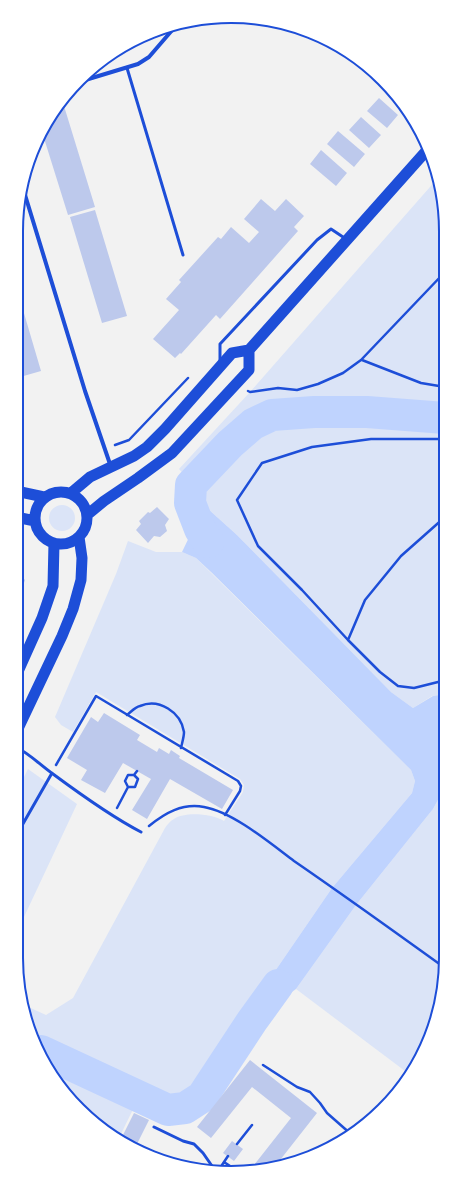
<svg xmlns="http://www.w3.org/2000/svg" width="462" height="1189" font-family="'Varela Round',sans-serif">
  <style>
    .green { fill: #dbe4f7 }
    .water { fill: #bfd3fe }
    .lines { fill: none; stroke-linecap: round; stroke-linejoin: round }
    .river { stroke: #bfd3fe; stroke-width: 32 }
    .building { fill: #bdc9ec }
    .path { stroke: #1d4ed8; stroke-width: 2.5 }
    .service { stroke: #1d4ed8; stroke-width: 3 }
    .minor { stroke: #1d4ed8; stroke-width: 4 }
    .trunk { stroke: #1d4ed8; stroke-width: 11 }
    .rim { fill: none; stroke: #1d4ed8; stroke-width: 2 }
  </style>
  <rect width="100%" height="100%" fill="#f2f2f2"/>
  <path class="green" d="M437,179l7,24 1,491 -13,2 -19,12 -22,-16 -154,-157 -40,-36 -9,-20 -9,-10 71,-77z
    M49 518a13 13 0 1 1 26 0a13 13 0 1 1-26 0Z
    M128,541l28,11h26l14,6 215,212 4,11 -3,12 -80,95 -59,86 -90,122 -12,5 -28,-12 -25,51 -49,-40 -42,-73 -3,-22 22,10 27,-17 92,-170c2,-3 5,-7 9,-9 11,-8 39,-5 50,2l19,-29 1,-7 -4,-6 -144,-87 -23,40 -12,-7 -6,-8 61,-143z
    M28,769l49,35 -61,130v-141z
    M446,785v173l-7,56 -30,60 -113,-85 60,-84 77,-96z"/>
  <path class="water" d="M197,499l40,36 154,157 22,16 20,-12 12,-2v43l-4,-2 5,22v28l-13,24 -77,96 -60,84 -44,32 21,-47 59,-86 80,-95 3,-12 -4,-11 -200,-198 -15,-14 -14,-6 13,-27 -5,-22z"/>
  <g class="lines">
    <path class="river" d="M208,542l-8,-13 -10,-26 1,-18 39,-41 23,-20 19,-9 42,-3h53l78,6
      M41,1051l127,59 17,-2 17,-11 50,-76 26,-36"/>
  </g>
  <path class="building" d="M379,98l19,17 -11,13 -20,-17z
    M64,106l31,101 -27,8 -25,-80 13,-26z
    M361,117l20,18 -12,13 -20,-18z
    M338,131l27,23 -11,13 -27,-23z
    M321,150l26,23 -11,13 -26,-22z
    M261,199l14,12 11,-12 18,17 -10,11 4,4 -78,88 -4,-4 -35,39 -1,-1 -5,5 -22,-19 26,-29 -13,-11 15,-17 -2,-2 39,-43 3,2 10,-12 18,16 10,-11 -15,-13z
    M95,210l32,106 -25,7 -32,-106z
    M16,286l25,85 -21,6 -3,-12h-1z
    M157,507l12,12 -4,6 2,6 -7,6 -6,-1 -6,7 -12,-13 5,-6 -2,-3 9,-9 2,1z
    M16,570l9,10 -9,26z
    M104,713l36,22 -3,5 20,12 2,-4 10,6 2,-4 9,6 -1,2 54,32 -11,19 -52,-30 -23,40 -15,-9 19,-31 -28,-16 -18,30 -24,-13 6,-10 -20,-12 24,-41 7,5z
    M250,1060l67,53 -44,56 -23,1 41,-52 -39,-31 -41,51 -14,-11z
    M134,1113l15,7 -14,28 -15,-7z
    M232,1141l11,8 -9,12 -11,-8z"/>
  <g class="lines">
    <path class="path" d="M362,360l59,23 24,4
      M248,391l2,1 28,-4 19,2 21,-6 25,-11 18,-13 83,-87
      M445,439h-74l-59,8 -50,16 -25,37 21,46 44,44 46,50 32,32 18,14 16,2 24,-6h7
      M115,445l14,-5 59,-62
      M348,640l17,-40 36,-44 44,-39
      M127,715c4,-3 8,-8 13,-9 19,-8 41,6 44,26 0,5 -2,11 -3,16
      M56,765l40,-69 142,85 3,5 -1,5 -15,24
      M128,787l-3,-6 3,-6h6
      M117,808l11,-21h7l3,-8 -4,-4 3,-4
      M149,826c16,-13 33,-23 55,-19 29,5 66,36 90,54 51,35 101,71 151,107
      M263,1065l34,22 13,5 10,11 7,10 25,22
      M385,1104l24,-31
      M237,1144l15,-19
      M224,1162l12,8
      M222,1165l6,-9"/>
    <path class="service" d="M127,68l56,187
      M220,361v-17l97,-104 14,-11 15,10
      M16,747c14,7 24,18 37,27 27,20 59,43 88,58
      M16,836l36,-63
      M154,1127l29,14 11,3 9,9 9,13 1,5"/>
    <path class="minor" d="M82,81l56,-17 11,-7 25,-29
      M22,185l63,206 26,76"/>
    <path class="trunk" d="M16,491l28,6
      M35 518a26 26 0 1 1 52 0a26 26 0 1 1-52 0Z
      M71,493l19,-16 44,-21 13,-9 18,-18 67,-76 17,-3 179,-201
      M87,515l17,-14 34,-23 34,-25 77,-83v-20
      M16,517l19,4
      M16,676l26,-58 11,-32 1,-43
      M16,733l46,-97 11,-27 8,-29 1,-22 -3,-21"/>
  </g>
  <path d="M0 0H462V1189H0ZM231 23H231A208 208 0 0 1 439 231V958A208 208 0 0 1 231 1166H231A208 208 0 0 1 23 958V231A208 208 0 0 1 231 23Z" fill="#fff" fill-rule="evenodd"/>
  <path class="rim" d="M231 23H231A208 208 0 0 1 439 231V958A208 208 0 0 1 231 1166H231A208 208 0 0 1 23 958V231A208 208 0 0 1 231 23Z"/>
</svg>
